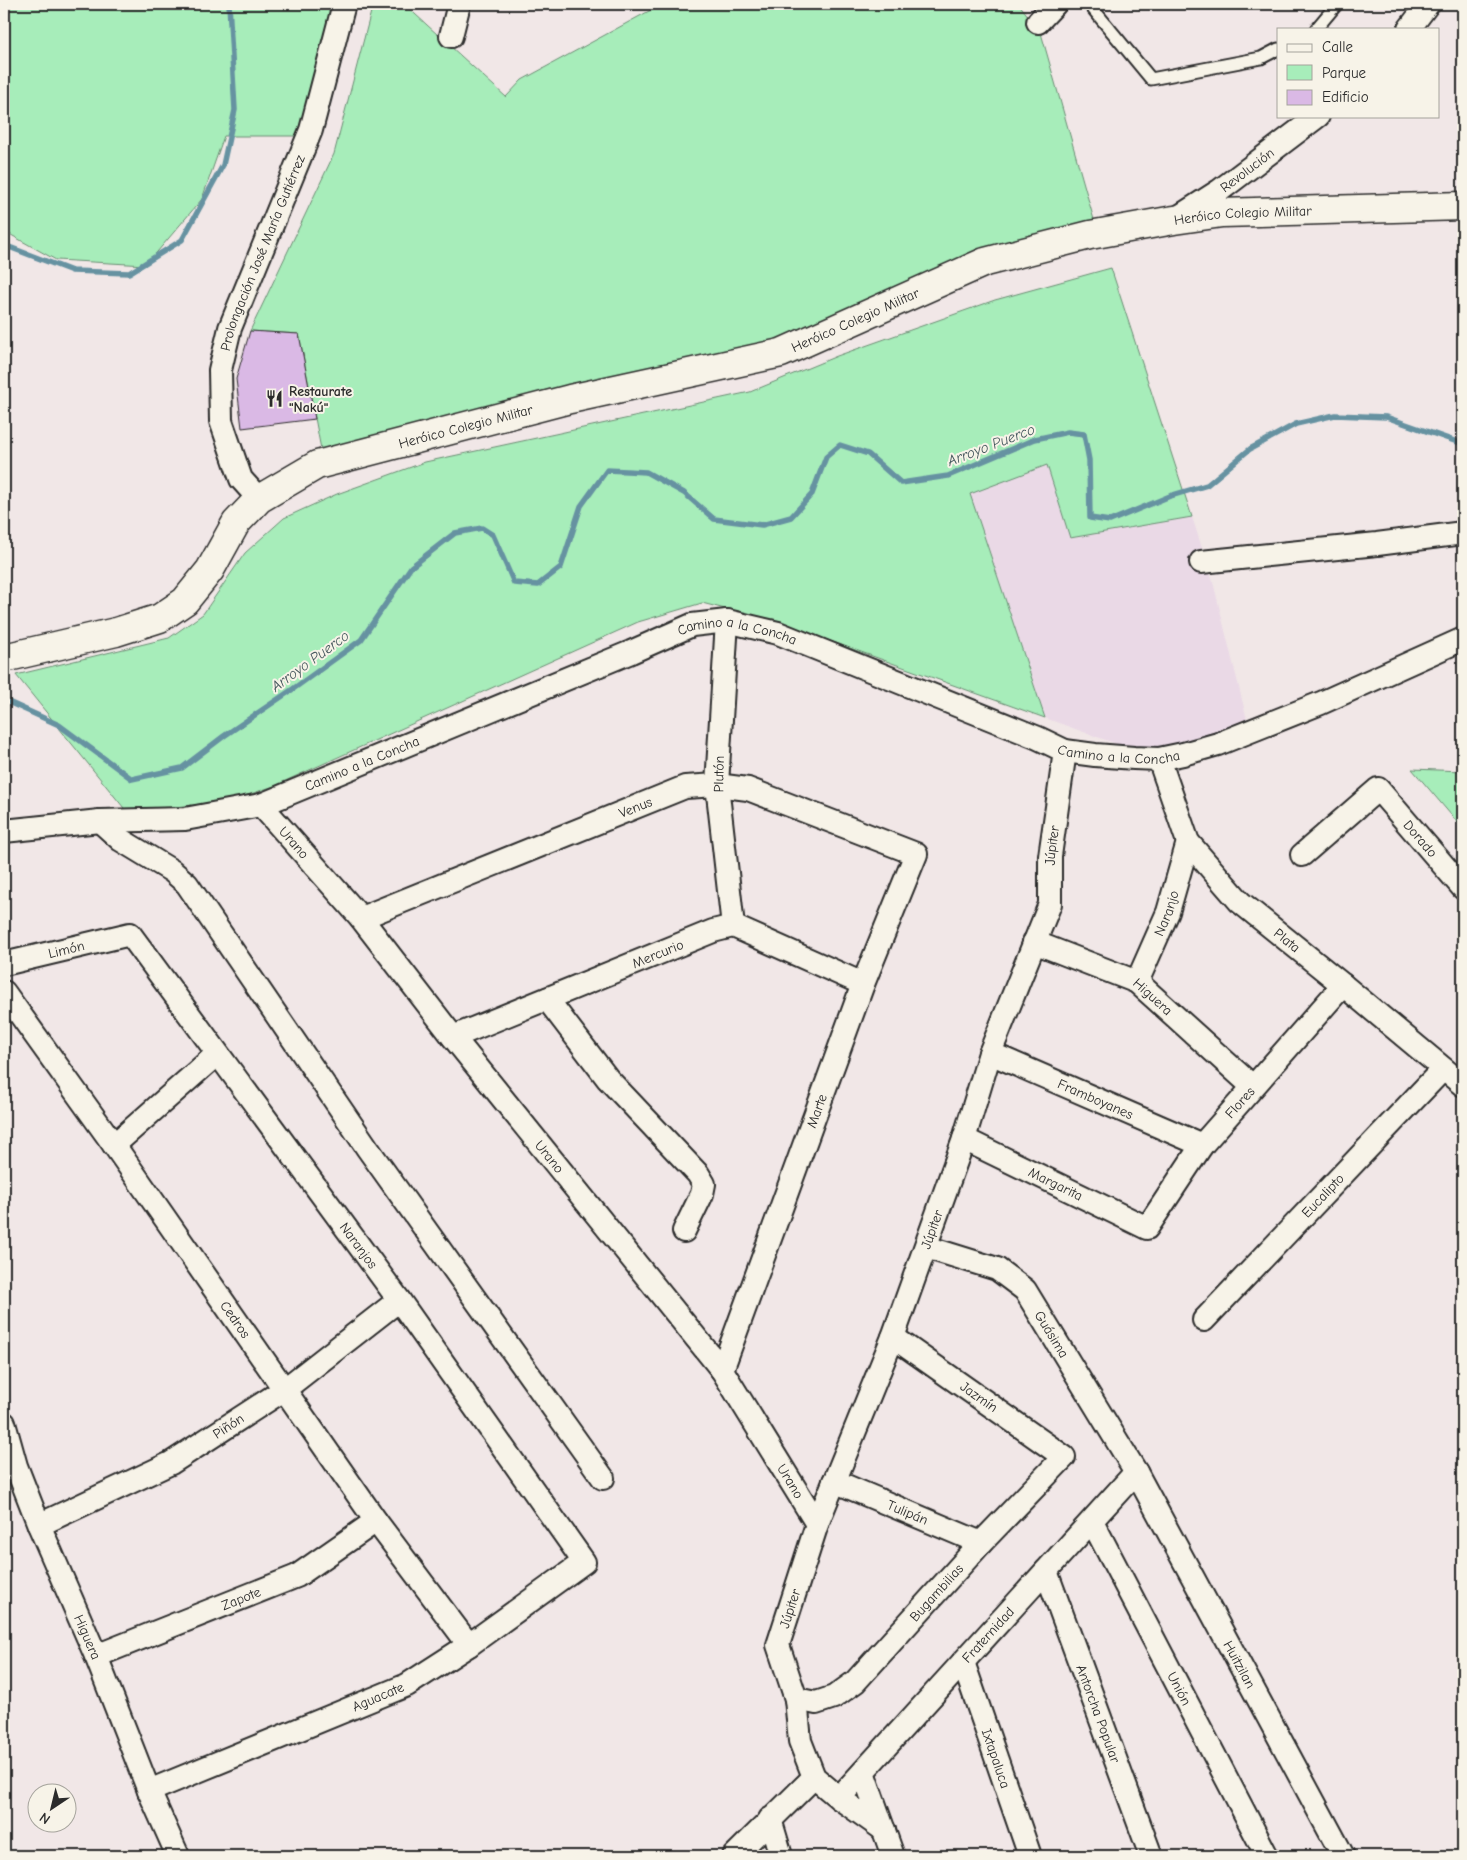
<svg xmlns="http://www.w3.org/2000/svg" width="1467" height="1860" font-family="'Comic Neue',sans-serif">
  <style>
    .built { fill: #ead9e6 }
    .green { fill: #a7edba; stroke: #698c72 }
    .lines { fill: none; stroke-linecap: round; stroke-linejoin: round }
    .stream { stroke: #6692a1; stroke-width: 5.5 }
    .building { fill: #dab9e5; stroke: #2b2b2b }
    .service-casing { stroke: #2b2b2b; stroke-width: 15 }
    .minor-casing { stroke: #2b2b2b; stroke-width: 26 }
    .tertiary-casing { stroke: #2b2b2b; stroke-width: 31 }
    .service { stroke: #f7f3e8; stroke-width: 11 }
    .minor { stroke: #f7f3e8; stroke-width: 22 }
    .tertiary { stroke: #f7f3e8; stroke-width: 28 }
    .labels { text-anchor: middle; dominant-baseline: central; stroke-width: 4; stroke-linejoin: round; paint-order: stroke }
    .street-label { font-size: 14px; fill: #2b2b2b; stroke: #f7f3e8 }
    .poi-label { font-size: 14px; font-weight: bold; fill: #2b2b2b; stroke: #f7f3e8; text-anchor: start }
    .water-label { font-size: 15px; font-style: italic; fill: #44565c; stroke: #f7f3e8 }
  </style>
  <rect width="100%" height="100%" fill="#f1e7e7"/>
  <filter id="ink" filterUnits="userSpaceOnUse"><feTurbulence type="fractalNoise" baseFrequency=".02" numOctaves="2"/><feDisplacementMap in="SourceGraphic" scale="10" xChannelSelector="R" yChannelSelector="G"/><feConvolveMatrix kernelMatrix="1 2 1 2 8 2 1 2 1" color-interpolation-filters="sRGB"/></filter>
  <g filter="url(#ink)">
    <path class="built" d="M1047,465l24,73 121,-21 21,65 37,150 -73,21 -41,-2 -91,-33 -75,-224z"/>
    <path class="green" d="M4,4h343l-41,132h-82l-22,63 -56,66 -90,-5 -52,-29z
      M373,4h31l102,93 16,-17 140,-76h357l22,29 59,208 -102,28 -224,80 -450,116 -25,-131 -49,-3 84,-177z
      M1111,268l81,249 -122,21 -23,-73 -77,29 75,224 -262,-94 -81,-21 -64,19 -364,164 -41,14 -105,13 -112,-138 153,-37 34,-24 42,-61 39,-35 53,-24 88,-32 325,-70 87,-36 158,-56z
      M1412,769l51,2v58z"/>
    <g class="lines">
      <path class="stream" d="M4,245l68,26 57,2 53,-33 41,-75 12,-55 -6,-106
        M4,700l55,25 73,54 50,-11 42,-32 69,-47 68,-49 50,-73 44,-34 27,-5 11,7 21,48 24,2 23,-18 20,-61 26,-36 39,2 38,21 30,26 48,6 29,-8 21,-23 14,-37 14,-12 28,9 33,29 47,-7 87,-37 33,-7 16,2 5,26 1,58 20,3 60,-25 37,-11 43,-36 46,-25 39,-9 51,2 77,27"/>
    </g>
    <path class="building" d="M250,331l49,3 16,85 -73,9 -6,-49z"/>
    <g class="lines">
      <defs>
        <path id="service" d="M1089,4l62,75 110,-21 17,-9
          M1316,29l21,-25"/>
        <g id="minor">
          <path d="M1038,22l17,-18"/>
          <path d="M1409,29l19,-25"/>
          <path d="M451,36l8,-32"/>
          <path id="s1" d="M1177,218l42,-27 99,-75"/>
          <path id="s2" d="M259,499l-18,-20 -20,-58 -1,-51 10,-42 81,-198 33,-126"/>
          <path d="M1201,562l176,-18 86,-11"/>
          <path d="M727,621l-10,164 16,141"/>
          <path id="s3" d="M1159,759l29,83 52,60 103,83 120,100"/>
          <path id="s4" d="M261,805l100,113 92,119 269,333 95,154"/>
          <path d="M100,821l21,19 51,31 15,13 181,265 235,329"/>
          <path id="s5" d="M4,831l96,-10 85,-2 76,-14 370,-153 61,-27 35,-4 51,12 260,105 27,13 30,4 39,3 25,1 24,-5 35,-10 103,-41 142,-64"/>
          <path id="s6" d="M1302,855l76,-66 85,99"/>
          <path id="s7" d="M361,918l324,-131 32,-2 31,4 168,65 -53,130 -141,386"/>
          <path id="s8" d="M1034,942l103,40 115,104"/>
          <path id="s9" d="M4,964l126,-30 269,366 185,262 -115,83 -62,40 -258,106"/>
          <path id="s10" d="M1137,982l31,-70 20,-70"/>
          <path id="s11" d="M4,992l110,153 262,376 93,124"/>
          <path d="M547,999l61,80 90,95 6,10 -2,10 -18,37"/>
          <path id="s12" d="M453,1037l260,-106 20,-5 130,58"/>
          <path id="s13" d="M990,1053l212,92"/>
          <path id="s14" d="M964,1139l183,89 55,-83 141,-160"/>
          <path d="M114,1145l103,-91"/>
          <path id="s15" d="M926,1247l71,22 28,21 111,182 207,384"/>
          <path id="s16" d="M1204,1320l239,-251"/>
          <path id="s17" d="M4,1423l12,43 23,59 57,131 53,135 29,65"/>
          <path id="s18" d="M834,1481l147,62"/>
          <path id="s19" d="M1092,1521l175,335"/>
          <path id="s20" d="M39,1525l132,-62 114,-74 114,-89"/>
          <path id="s21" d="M1046,1571l105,285"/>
          <path id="s22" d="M96,1656l201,-80 79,-55"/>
          <path id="s23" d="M963,1662l67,194"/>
          <path id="s24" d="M796,1699l20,4 18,-6 21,-15 126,-139 83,-86 -171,-120"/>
          <path d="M863,1772l30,84"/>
          <path id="s25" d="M839,1798l297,-326"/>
          <path d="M770,1819l11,37"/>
          <path id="s26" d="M884,1830l-45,-32 -25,-21 -14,-36 -4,-42 -18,-54 39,-121 76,-187 71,-198 26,-86 60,-149v-48l15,-105"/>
          <path d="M734,1856l80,-79"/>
        </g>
        <g id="tertiary">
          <path id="s27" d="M4,658l112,-26 44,-14 25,-17 25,-31 26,-47 23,-24 58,-34 253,-66 211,-46 204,-91 105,-27 84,-15 48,-7 241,-7"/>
        </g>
      </defs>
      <use href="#service" class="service-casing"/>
      <use href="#minor" class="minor-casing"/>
      <use href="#tertiary" class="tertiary-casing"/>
      <use href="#service" class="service"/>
      <use href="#minor" class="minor"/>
      <use href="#tertiary" class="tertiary"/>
    </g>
  </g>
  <defs>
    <symbol id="restaurant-bare" viewBox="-9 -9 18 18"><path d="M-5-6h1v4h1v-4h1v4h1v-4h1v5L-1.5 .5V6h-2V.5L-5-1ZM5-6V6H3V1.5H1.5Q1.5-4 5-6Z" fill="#2b2b2b" stroke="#f7f3e8" stroke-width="2.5" paint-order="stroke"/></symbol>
  </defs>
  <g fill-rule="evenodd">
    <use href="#restaurant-bare" x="262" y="386" width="25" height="25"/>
  </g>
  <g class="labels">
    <g class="street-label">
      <text stroke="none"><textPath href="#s1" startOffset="85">Revolución</textPath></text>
      <text stroke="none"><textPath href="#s27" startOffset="1349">Heróico Colegio Militar</textPath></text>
      <text stroke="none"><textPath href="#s2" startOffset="264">Prolongación José María Gutiérrez</textPath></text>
      <text stroke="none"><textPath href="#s27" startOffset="944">Heróico Colegio Militar</textPath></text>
      <text stroke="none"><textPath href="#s27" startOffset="539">Heróico Colegio Militar</textPath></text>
      <text stroke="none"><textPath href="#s5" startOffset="772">Camino a la Concha</textPath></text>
      <text stroke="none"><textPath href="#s5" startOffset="1178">Camino a la Concha</textPath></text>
      <text stroke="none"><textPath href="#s5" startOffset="368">Camino a la Concha</textPath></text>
      <text transform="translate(719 774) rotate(-89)">Plutón</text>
      <text stroke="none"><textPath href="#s7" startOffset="296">Venus</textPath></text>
      <text stroke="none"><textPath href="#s6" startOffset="166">Dorado</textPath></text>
      <text stroke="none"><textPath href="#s4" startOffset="50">Urano</textPath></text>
      <text stroke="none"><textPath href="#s26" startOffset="1074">Júpiter</textPath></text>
      <text stroke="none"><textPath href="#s10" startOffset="75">Naranjo</textPath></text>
      <text stroke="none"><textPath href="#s3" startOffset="228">Plata</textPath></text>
      <text stroke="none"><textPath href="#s9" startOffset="64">Limón</textPath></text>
      <text stroke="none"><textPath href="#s12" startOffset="221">Mercurio</textPath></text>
      <text stroke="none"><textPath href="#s8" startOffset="132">Higuera</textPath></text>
      <text stroke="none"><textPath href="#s13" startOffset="115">Framboyanes</textPath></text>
      <text stroke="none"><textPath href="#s14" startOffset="360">Flores</textPath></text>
      <text transform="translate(817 1111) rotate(-70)">Marte</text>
      <text stroke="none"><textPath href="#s4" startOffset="455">Urano</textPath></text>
      <text stroke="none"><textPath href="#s14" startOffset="102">Margarita</textPath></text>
      <text stroke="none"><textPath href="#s16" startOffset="172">Eucalipto</textPath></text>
      <text stroke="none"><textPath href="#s26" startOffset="669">Júpiter</textPath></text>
      <text stroke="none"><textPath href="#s9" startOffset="516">Naranjos</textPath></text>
      <text stroke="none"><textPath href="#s11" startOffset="401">Cedros</textPath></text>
      <text stroke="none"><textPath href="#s15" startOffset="161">Guásima</textPath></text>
      <text transform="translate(979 1397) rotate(35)">Jazmín</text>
      <text stroke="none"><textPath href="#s20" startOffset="214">Piñón</textPath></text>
      <text stroke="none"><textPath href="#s4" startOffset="860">Urano</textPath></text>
      <text stroke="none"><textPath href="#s18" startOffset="80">Tulipán</textPath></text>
      <text stroke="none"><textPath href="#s24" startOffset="186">Bugambilias</textPath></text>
      <text stroke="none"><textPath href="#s22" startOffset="156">Zapote</textPath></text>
      <text stroke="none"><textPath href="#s26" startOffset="264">Júpiter</textPath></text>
      <text stroke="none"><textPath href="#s25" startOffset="221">Fraternidad</textPath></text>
      <text stroke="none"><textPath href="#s17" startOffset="230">Higuera</textPath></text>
      <text stroke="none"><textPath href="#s15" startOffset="541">Huitzilan</textPath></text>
      <text stroke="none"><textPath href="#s19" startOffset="189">Unión</textPath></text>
      <text transform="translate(378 1697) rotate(-23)">Aguacate</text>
      <text stroke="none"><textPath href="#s21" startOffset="152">Antorcha Popular</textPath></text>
      <text stroke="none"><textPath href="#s23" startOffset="102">Ixtapaluca</textPath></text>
    </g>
    <g class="poi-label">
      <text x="289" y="391">Restaurate<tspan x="289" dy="16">"Nakú"</tspan></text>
    </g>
    <g class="water-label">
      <text transform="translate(991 445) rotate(-21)">Arroyo Puerco</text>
      <text transform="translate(310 661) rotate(-36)">Arroyo Puerco</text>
    </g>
  </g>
  <rect width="1467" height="1860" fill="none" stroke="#f7f3e8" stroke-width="20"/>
  <rect x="10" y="10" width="1447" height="1840" fill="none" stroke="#2b2b2b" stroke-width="2" filter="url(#ink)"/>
  <rect x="1277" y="28" width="162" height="90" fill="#f7f3e8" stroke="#a5a39c"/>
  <rect x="1287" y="44" width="25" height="8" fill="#f7f3e8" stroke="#a5a39c"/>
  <text x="1322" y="52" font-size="15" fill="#2b2b2b">Calle</text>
  <rect x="1287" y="65" width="25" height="15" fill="#a7edba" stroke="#a5a39c"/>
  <text x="1322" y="78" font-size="15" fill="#2b2b2b">Parque</text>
  <rect x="1287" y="90" width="25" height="15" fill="#dab9e5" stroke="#a5a39c"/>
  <text x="1322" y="102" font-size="15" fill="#2b2b2b">Edificio</text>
  <g transform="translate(52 1808) rotate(215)"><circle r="24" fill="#f7f3e8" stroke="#a5a39c"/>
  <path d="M0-4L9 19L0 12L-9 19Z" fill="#2b2b2b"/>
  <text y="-8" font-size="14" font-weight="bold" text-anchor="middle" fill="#2b2b2b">N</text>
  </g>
</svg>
